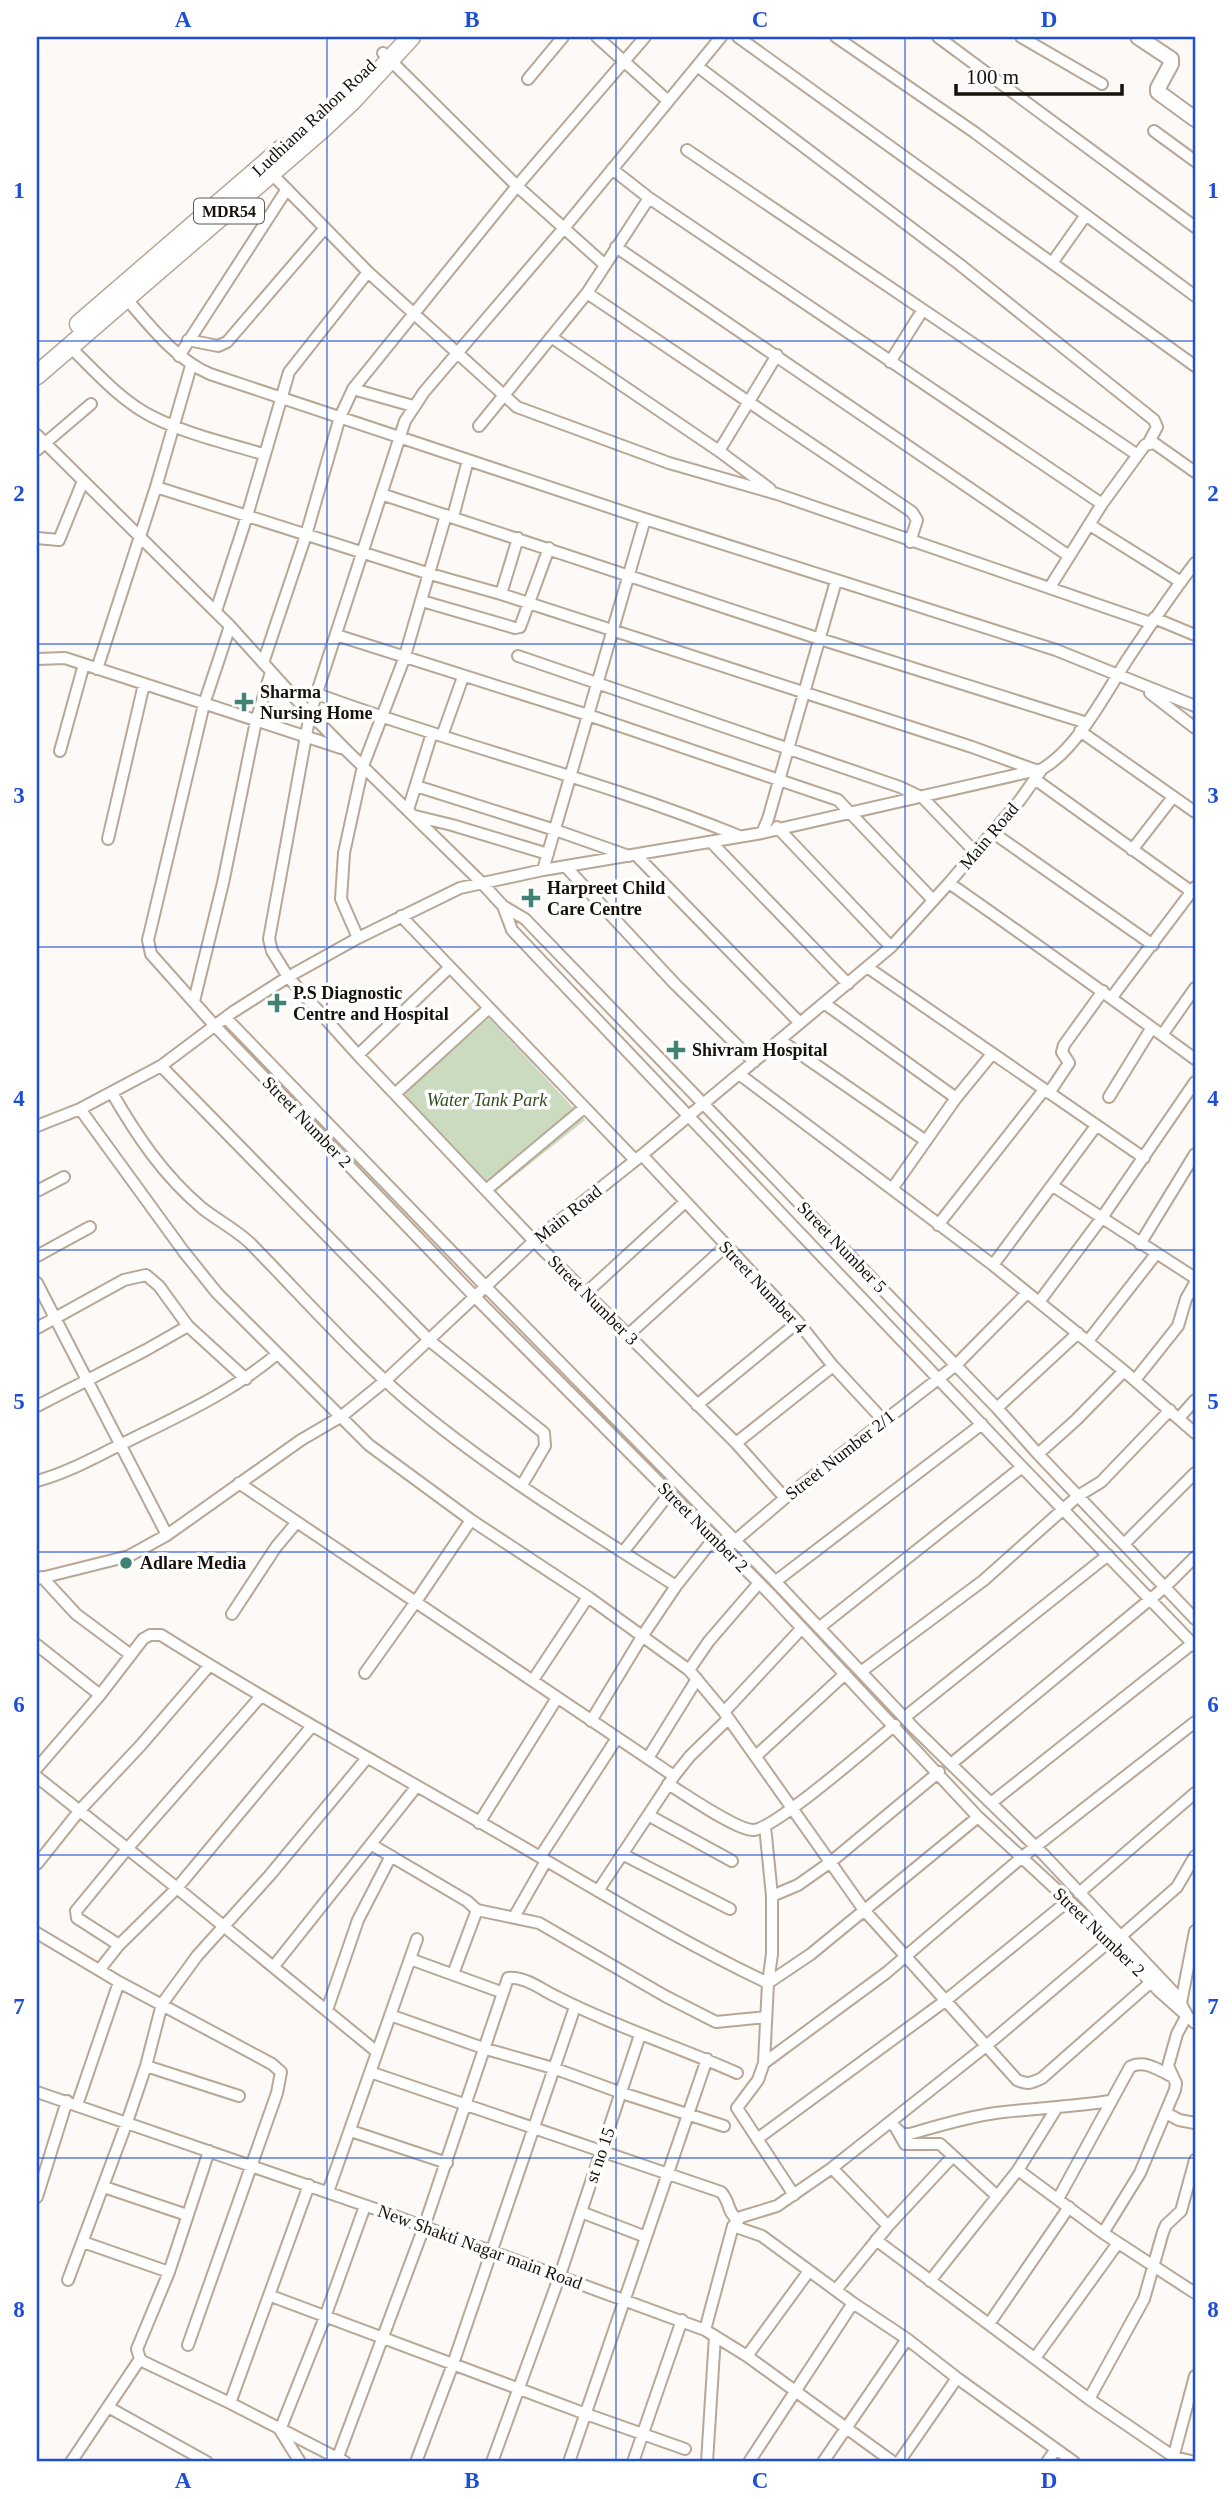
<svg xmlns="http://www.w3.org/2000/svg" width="1232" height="2499" font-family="'Times New Roman',serif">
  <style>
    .green { fill: #cadbc0 }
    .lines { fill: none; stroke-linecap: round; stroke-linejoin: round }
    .minor-casing { stroke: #b9a796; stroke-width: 14 }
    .tertiary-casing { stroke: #b9a796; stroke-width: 18 }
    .primary-casing { stroke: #b9a796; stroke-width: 21 }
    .minor { stroke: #fff; stroke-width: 10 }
    .tertiary { stroke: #fff; stroke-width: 14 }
    .primary { stroke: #fff; stroke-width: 18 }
    .grid { fill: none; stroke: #1d4ed8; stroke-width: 2; stroke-opacity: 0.55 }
    .poi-dot { fill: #408273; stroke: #fff; stroke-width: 2.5 }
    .labels { text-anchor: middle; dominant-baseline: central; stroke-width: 7; stroke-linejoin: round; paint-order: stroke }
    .shield { fill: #fff; stroke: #5d5854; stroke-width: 2 }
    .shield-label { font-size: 16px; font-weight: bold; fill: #17110b }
    .street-label { font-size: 18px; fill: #17110b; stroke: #fff }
    .poi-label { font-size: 18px; font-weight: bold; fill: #17110b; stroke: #fff; text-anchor: start }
    .park-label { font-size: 18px; font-style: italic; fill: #314f1c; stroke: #fff }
    .neatline { fill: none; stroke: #1d4ed8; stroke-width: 2.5 }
    .grid-label { font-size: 23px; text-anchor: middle; font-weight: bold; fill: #1d4ed8 }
  </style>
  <rect width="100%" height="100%" fill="#fdf9f6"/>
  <path class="green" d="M489,1018l96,102 -90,72 -72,-74 -19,-25z"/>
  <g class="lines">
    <defs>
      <path id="minor" d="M597,37l71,64
        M721,37l-157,191 -140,164 -19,29 -95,293 -41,225 3,12 16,26 70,78 176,186 202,202 49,55
        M738,37l457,329
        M836,37l138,95 221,164
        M938,37l257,190
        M1021,37l81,47
        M383,53l134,133 88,79
        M697,66l262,198 195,156 3,7 -8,15
        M528,79l35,-42
        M1154,131l41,30
        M687,150l449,304
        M267,169l101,103 149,135 152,56 108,31 374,129
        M612,169l37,29 453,306
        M616,247l453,309
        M1052,263l34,-48
        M587,293l325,219 5,8 -7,22
        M123,295c26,29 50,63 87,79l435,145 411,131 139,56
        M551,337l168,114 51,38
        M188,340l30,6 9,-4 98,-114
        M70,347c25,24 50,53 81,69 35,18 75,27 112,38
        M179,356l108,-167
        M890,362l32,-51
        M353,389l60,17
        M479,426l108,-133 62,-95
        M37,435l193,191 64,71 51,52 136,133 22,24 22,13 472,489 41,46 157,165
        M37,450l54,-46
        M719,451l58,-96
        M156,487l274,87 71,20 17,-56
        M381,494l439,145 267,84
        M453,517l15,-57
        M1090,525l91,57
        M37,538l22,2 24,-59
        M1050,587l52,-83 43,-59 9,-2 41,29
        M501,594l471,153 66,24
        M422,601l93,27 5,-1 29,-79
        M216,611l31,-95 42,-144 79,-100
        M1154,618l41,17
        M230,626l-26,78 -56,236 3,14 64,72 260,271 295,297 208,223 133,123 48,51 36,32
        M336,635l252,80 250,85 95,100
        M518,656l382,131 23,11 52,54
        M37,659l28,-1 276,90
        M263,663l43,-128 34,-118 13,-28 164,-203 128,-149
        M97,669l59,-182 35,-121
        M1150,693l45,35
        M317,694c139,51 284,86 422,142
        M1080,731l115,81
        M442,736l21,-59
        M60,751l24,-87
        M1036,780l156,112
        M416,786l139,44 74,26
        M408,810l24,-77
        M415,816l37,9 96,29
        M777,827l114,120
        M992,832l161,113
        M762,833l6,-14 68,-238
        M108,839l36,-155
        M711,842l137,142
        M1132,850l41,-53
        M637,856l163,167
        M566,867l109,117 79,78
        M543,870l102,-351
        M949,883c83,58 165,117 246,176
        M503,906l9,24 35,37 475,500 173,179
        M401,916l234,244
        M358,938l-17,-39 3,-46 19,-87 41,-107 42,-144
        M867,967l277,191
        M1112,997l83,-110
        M194,1001l29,-118 33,-162 15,-49
        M824,1003l132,95 -64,91
        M226,1018l260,269 286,291 143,151 128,125 134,142 10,19 -10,19 -9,32 8,17 -1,7 -35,83 -37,60
        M1162,1035l33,-47
        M780,1040l146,101
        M358,1055l91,-87
        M161,1066l269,275 114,92 1,13 -23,39
        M739,1074l254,191 103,-139
        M112,1093c25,43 51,82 90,115 15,12 33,21 48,35 52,53 102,110 158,158 83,70 177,127 268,185l39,-49
        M1049,1093l20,-30 -7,-11 2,-7 39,-54
        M395,1094l93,-85
        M1109,1097l42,-68
        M956,1098l36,-44
        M80,1109l104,143 33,41 152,152 102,75 117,77 101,73 35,42 140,198 153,170c10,5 15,3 25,-2l109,-96
        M37,1126l43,-17 81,-43 72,-54 55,-35 70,-39 102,-50 83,-18 219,-37 280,-64c35,-20 64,-76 85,-109 22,-33 44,-66 68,-97
        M642,1155l156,167 35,44 50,54
        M1053,1186l142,92
        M486,1190l98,-82
        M37,1191l27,-14
        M938,1225l106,-135
        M1140,1244l55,-90
        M37,1256l53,-29
        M993,1265l131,106 71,62
        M37,1283l130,252
        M586,1293l98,-90
        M1039,1302l62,-83 94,-137
        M37,1328l87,-48 22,-5 13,11 29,40 58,53
        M628,1335l98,-89
        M1088,1341l68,-87
        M1135,1380l43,-54 8,-27 9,-16
        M697,1405l101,-83
        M37,1406l109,-56 42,-24
        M997,1408l81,-75
        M1179,1418l16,-18
        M736,1443l97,-77
        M1038,1454l38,-34 48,-49
        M37,1481c30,-8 56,-23 83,-36 54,-27 111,-52 157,-91
        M239,1483l435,293
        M731,1544l54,-46 171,-133 71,-72
        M1124,1544l71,-71
        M623,1552l46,-58
        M42,1577l34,37 55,41
        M37,1579l92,-23 38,-21 134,-95 41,-24 43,-35 149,-140 108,-86 249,-208 58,-64 71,-83 22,-31
        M776,1581l206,-157
        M232,1614l44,-67 21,-25
        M820,1627l202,-160
        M37,1645l63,50
        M689,1670l20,-29 50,-58
        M862,1671l122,-91 94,-84 23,-14 69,-72
        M365,1673l52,-73 54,-80
        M533,1680l55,-83
        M724,1712l78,-84
        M905,1717l203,-162
        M591,1721l52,-86 33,-49
        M756,1756l89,-82
        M648,1758l49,-79
        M951,1764l214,-177 30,-30
        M37,1768l63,-73 43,-56 7,-4h11c124,78 253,148 379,222 75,44 150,89 228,126
        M37,1777l140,111 200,164
        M668,1784c17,10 68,46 85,46 21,0 120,-87 142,-105
        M991,1803l202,-160
        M648,1815l84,46
        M479,1823l78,-125
        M765,1826l7,70v58l-4,29 -4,80 -6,17 -21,28 57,87
        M372,1845l95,56 10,9 62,13 126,73 51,26 50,-5
        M622,1854l108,55
        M540,1857l77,-119
        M37,1864l43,-54 61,-65 68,-79
        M598,1891l76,-115 16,-20 38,-37
        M1079,1893l116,-100
        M772,1896l26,-11 34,-24 107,-89
        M514,1917l32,-56
        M37,1933l82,49 153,82 9,8 -4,21 -89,252
        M1120,1937l57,-50 18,-31
        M119,1945l-42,-27 -1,-7 51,-62 134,-153
        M410,1959l91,33
        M274,1966l143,-180
        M100,1969l19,-24 58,-57 135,-162
        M453,1974l24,-64
        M768,1983l43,-29 167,-137
        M1181,2003l14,-72
        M327,2010l31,-90 33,-64
        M390,2015l96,34 67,19 69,25 102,33
        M764,2063l122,-90 135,-115 174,-136
        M146,2066l93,30
        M370,2072l351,120c9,9 6,20 16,27
        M37,2092l350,121 318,117 42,26 146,106
        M77,2105l42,-123
        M1166,2113l13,7 16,3
        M891,2123l11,11h8c28,-8 56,-17 86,-21 38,-5 76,-6 114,-12
        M897,2130l8,14h35l57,52
        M351,2131l96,32
        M757,2139l188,-138 123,-100
        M209,2151l-40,121 -32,77 3,10 4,3 86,41 115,59
        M832,2168l56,58
        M1018,2170l85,63 92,60
        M104,2187l83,28
        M328,2192l89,-253
        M37,2197l30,-96
        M1058,2199l72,-132c15,-8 30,4 43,10
        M581,2212l65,25
        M733,2226l8,-9 36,-11 55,-38 154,-122 125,-106
        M876,2240l213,159 85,58 21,5
        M83,2242l86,30
        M68,2280l59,-158 19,-56 16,-62 35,-48 73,-81 97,-117
        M930,2281l88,-111 38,-61
        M836,2290l52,-64 65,-70
        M271,2296l315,118 99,35
        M989,2324l80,-117
        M705,2330l28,-104 29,10 91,67 54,36 50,39 117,84
        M747,2356l62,-85
        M1035,2358l83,-115
        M1089,2399l55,-100 19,-67 3,-7 15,-14 14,-51
        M230,2403l79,-218
        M108,2407l99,55
        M338,2457l86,-230 84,-249c17,-2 34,12 49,19 58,30 120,49 180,76
        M71,2462l69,-103
        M300,2462l-20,-32 45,-113 40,-111
        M416,2462l37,-98 122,-357
        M492,2462l68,-187 80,-240
        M569,2462l138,-403
        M633,2462l49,-142
        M707,2462l8,-126
        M749,2462l104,-159
        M823,2462l84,-123
        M899,2462l58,-84
        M1047,2462l9,-13
        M1172,2462l23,-86"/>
      <path id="tertiary" d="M1138,37l33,22v5l-13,24v4l37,27"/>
      <path id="primary" d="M79,324l204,-176
        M37,375l284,-245 32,-30 58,-63"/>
    </defs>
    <use href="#minor" class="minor-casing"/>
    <use href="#tertiary" class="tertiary-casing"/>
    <use href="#primary" class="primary-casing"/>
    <use href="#minor" class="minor"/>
    <use href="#tertiary" class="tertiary"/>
    <use href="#primary" class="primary"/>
  </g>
  <path class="grid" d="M327,37v2425M616,37v2425M905,37v2425M37,341h1158M37,644h1158M37,947h1158M37,1250h1158M37,1552h1158M37,1855h1158M37,2158h1158"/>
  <g class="poi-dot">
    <path d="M240.5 691.5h7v7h7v7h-7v7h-7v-7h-7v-7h7z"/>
    <path d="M527.5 887.5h7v7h7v7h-7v7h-7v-7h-7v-7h7z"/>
    <path d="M273.5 992.5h7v7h7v7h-7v7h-7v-7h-7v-7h7z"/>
    <path d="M672.5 1039.5h7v7h7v7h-7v7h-7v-7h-7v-7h7z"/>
    <circle cx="126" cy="1563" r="7"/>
  </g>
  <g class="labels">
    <rect class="shield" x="194" y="198.5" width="70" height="25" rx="5"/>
    <g class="shield-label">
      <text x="229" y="211">MDR54</text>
    </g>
    <g class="street-label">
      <text transform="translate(314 118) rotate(-43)">Ludhiana Rahon Road</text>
      <text transform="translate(989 836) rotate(-50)">Main Road</text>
      <text transform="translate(307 1122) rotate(46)">Street Number 2</text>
      <text transform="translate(568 1214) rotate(-39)">Main Road</text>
      <text transform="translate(842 1247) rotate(46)">Street Number 5</text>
      <text transform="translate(763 1287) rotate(47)">Street Number 4</text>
      <text transform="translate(593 1300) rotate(45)">Street Number 3</text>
      <text transform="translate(840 1455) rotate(-38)">Street Number 2/1</text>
      <text transform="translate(703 1527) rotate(45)">Street Number 2</text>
      <text transform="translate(1099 1932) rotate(44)">Street Number 2</text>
      <text transform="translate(600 2155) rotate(-71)">st no 15</text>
      <text transform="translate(480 2247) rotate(20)">New Shakti Nagar main Road</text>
    </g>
    <g class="poi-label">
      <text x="260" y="692">Sharma<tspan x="260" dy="21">Nursing Home</tspan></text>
      <text x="547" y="888">Harpreet Child<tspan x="547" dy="21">Care Centre</tspan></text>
      <text x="293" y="993">P.S Diagnostic<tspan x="293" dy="21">Centre and Hospital</tspan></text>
      <text x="692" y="1050">Shivram Hospital</text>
      <text x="140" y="1563">Adlare Media</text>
    </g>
    <g class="park-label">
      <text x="487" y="1100">Water Tank Park</text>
    </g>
  </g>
  <rect width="1232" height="2499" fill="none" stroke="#ffffff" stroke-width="77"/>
  <path d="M956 84v10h166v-10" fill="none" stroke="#17110b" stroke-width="3.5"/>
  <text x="966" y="84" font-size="21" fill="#17110b" stroke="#ffffff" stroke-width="5" paint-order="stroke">100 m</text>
  <rect x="38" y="38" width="1156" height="2422" class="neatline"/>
  <g class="grid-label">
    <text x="183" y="27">A</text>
    <text x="472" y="27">B</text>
    <text x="760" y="27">C</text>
    <text x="1049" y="27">D</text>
    <text x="19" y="198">1</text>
    <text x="1213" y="198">1</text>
    <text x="19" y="501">2</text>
    <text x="1213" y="501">2</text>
    <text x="19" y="803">3</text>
    <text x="1213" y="803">3</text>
    <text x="19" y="1106">4</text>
    <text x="1213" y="1106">4</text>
    <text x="19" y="1409">5</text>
    <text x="1213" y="1409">5</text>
    <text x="19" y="1712">6</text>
    <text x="1213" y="1712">6</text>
    <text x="19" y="2014">7</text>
    <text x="1213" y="2014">7</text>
    <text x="19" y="2317">8</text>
    <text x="1213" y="2317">8</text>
    <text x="183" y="2488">A</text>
    <text x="472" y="2488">B</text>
    <text x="760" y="2488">C</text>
    <text x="1049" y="2488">D</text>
  </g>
</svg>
